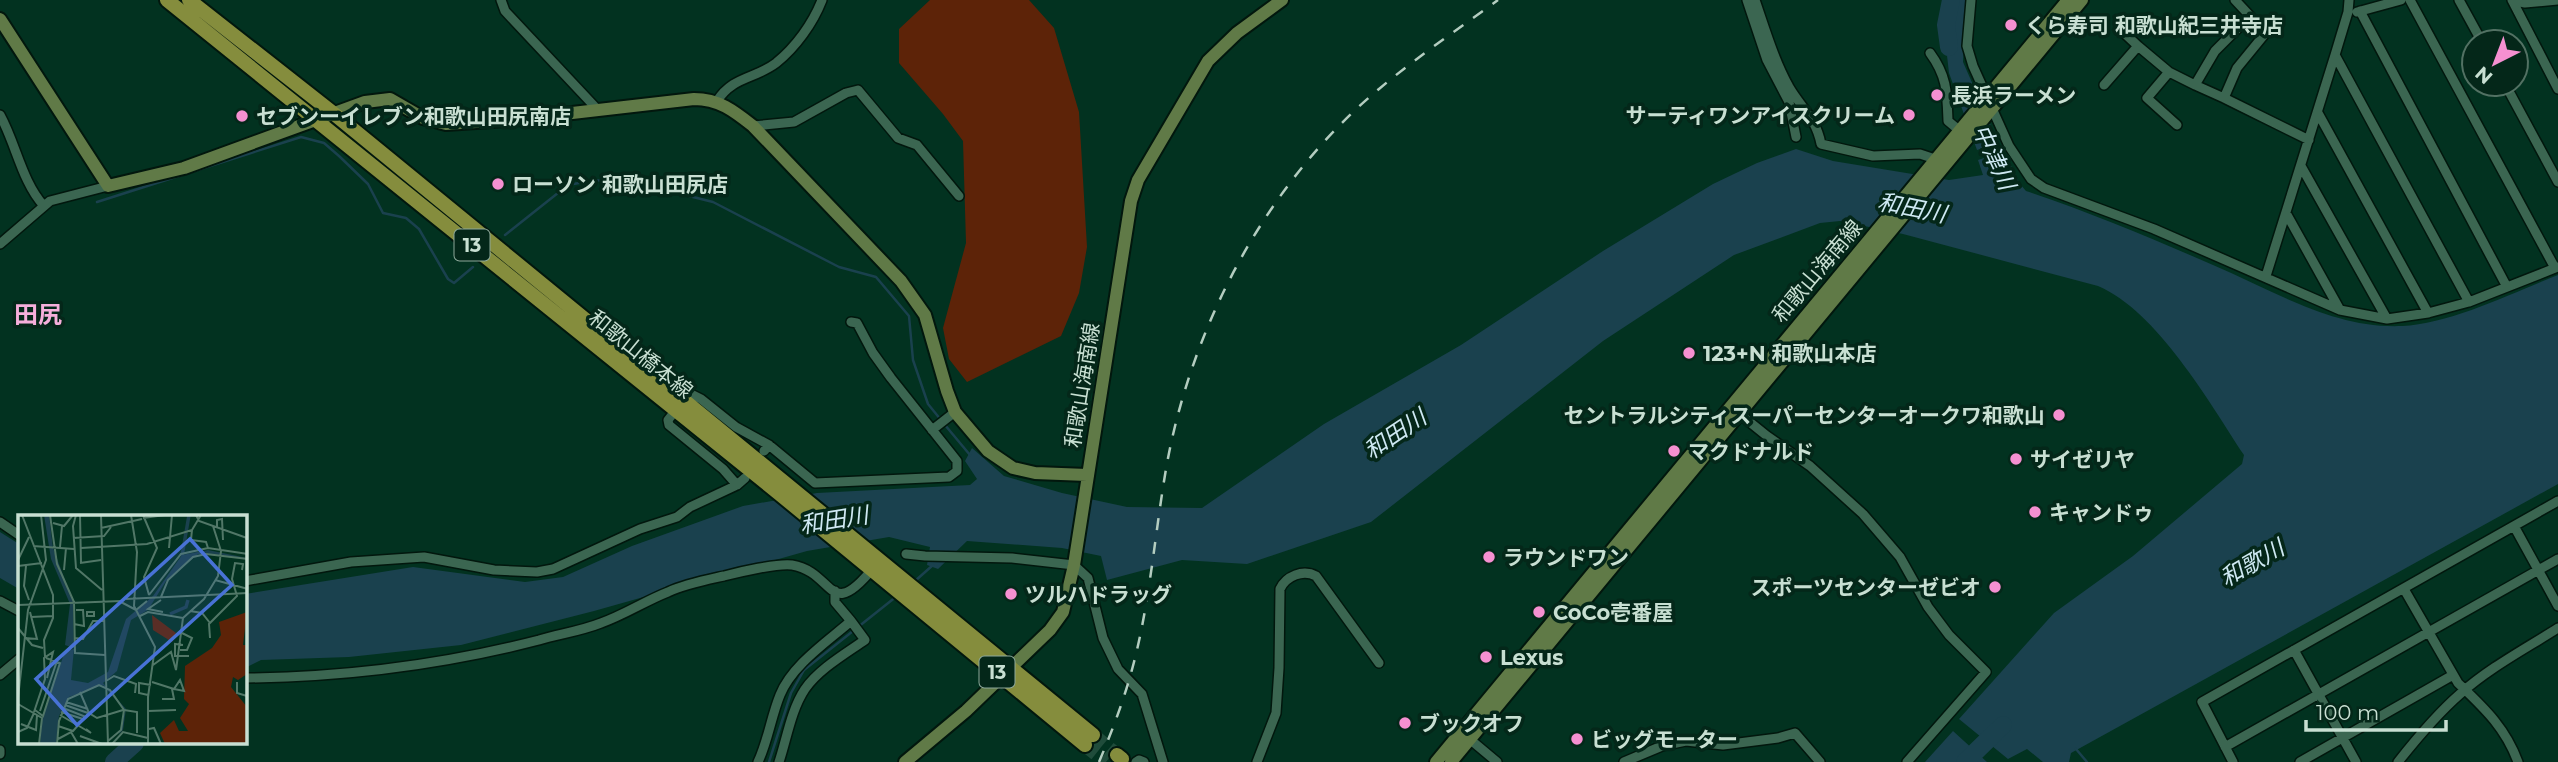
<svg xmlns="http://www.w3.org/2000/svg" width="2558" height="762" font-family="Montserrat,'Noto Sans JP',sans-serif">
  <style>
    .green { fill: #5d2308 }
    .water { fill: #1a414e }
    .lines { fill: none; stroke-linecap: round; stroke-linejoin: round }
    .stream { stroke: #1a414e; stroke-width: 2.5 }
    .river { stroke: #1a414e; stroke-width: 18 }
    .primary-tunnel { stroke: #204c3b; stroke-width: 14; stroke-dasharray: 14 7; stroke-linecap: butt }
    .street-casing { stroke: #02170d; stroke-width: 12 }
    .secondary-casing { stroke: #02170d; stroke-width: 16 }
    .primary-casing { stroke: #02170d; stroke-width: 18 }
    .street { stroke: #3b6651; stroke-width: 9 }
    .secondary { stroke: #607a47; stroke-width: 12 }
    .primary { stroke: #858d3d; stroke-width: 14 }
    .rail { stroke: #b4cdc0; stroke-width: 2.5; stroke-dasharray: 12 12; stroke-linecap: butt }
    .poi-dot { fill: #f590d1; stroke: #042719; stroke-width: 2.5 }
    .labels { text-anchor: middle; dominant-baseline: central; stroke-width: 7; stroke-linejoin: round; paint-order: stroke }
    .shield { fill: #042719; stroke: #8da89a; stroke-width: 2 }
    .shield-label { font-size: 19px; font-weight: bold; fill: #c8dfd2 }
    .poi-label { font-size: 21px; font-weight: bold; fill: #c8dfd2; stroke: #042719; text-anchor: start }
    .street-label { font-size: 21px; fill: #c8dfd2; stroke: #042719 }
    .water-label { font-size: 23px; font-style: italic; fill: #cfe9f3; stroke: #042719 }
    .quarter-label { font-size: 24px; font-weight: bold; fill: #f6afdb; stroke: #042719 }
    .inset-river { fill: none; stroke: #1a414e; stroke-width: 3.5 }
    .inset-road { fill: none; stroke: #517767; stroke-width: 2 }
    .view { fill: #4872d6; fill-opacity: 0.15; stroke: #4872d6; stroke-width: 3.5 }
    .inset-edge { fill: none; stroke: #c8dfd2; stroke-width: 3.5 }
  </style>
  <rect width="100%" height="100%" fill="#023220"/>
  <path class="green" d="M930,0h99l25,28 25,84 8,135 -8,46 -18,43 -94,46 -18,-23 -6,-31 23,-85 -3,-102 -20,-27 -44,-51v-34z"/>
  <path class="water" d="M1950,0h16l-3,62 35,80 -4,2 2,10 8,-2 16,32 6,7c63,21 125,47 187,74 61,26 121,64 189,61 48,-2 110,-33 156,-51v209l-487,269 -2,9h-26l-16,-13 -19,10 -49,-40 95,-106 79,-57 109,-92 2,-9c-35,-53 -87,-144 -146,-169l-195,-52 -63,-13 -20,2 -86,32 -131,86 -232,181 -124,42 -65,-4 -75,20 -6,-24 -39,-8 -95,-7 -29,28 -11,-4 3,-18 -41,-10 -82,14 -213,60 -133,34 -112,12 -88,3 -16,8v-74l168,-27 112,15 38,-5 69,-31 111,-40 74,-13 153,-8 7,-6 -12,-18 7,-13 32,28 58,17 65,14 75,1 122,-84 137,-79 142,-94 110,-67 44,-21 39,-14 37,12 116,19 34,-5 -5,-15 6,-2 -1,-10 -6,2 -28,-77 -4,-35z
    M0,532l19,12v45l-19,-11z
    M1953,731l34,31h-62z"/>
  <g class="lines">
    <path class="stream" d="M97,202l204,-65 23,6 15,13 29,28 15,29 23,5 13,11 29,50 6,4 19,-16
      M505,235l63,-50 27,-5 62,8 56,14 126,65 37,10 33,39 4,44 15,44 13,16
      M945,425l25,30
      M915,581l18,-16
      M2076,749l11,13
      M769,762l22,-69 13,-23 93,-74"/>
    <path class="river" d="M1949,47l-3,-22 5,-25
      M114,762l21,-19
      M1965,762l38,-37"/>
    <path class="primary-tunnel" d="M1093,735l24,20
      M1085,745l21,17"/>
    <defs>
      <path id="street" d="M501,0l4,11 92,98
        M1747,0l20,60 22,42 7,35
        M1755,0c10,29 19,60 34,87 13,22 27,31 32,57l52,12 47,-2 18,6
        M1971,0l-4,46 6,20 36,80 22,33 13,9 110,41 186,81 47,9 41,-6 41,-11 89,-35
        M2410,0l145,268
        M2459,0l23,42
        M2512,0l46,89
        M2512,0l13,3 33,-3
        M2360,11l147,276
        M2357,12l44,-12
        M2138,46l31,26 -22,26 30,27
        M1930,53c17,23 17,39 18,68l12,10
        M2335,55l134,247
        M2169,72l26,13 20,-34 35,-35 -15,-16
        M2505,84l53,98
        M2104,85l34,-39 -16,-15
        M2195,85l29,13 13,-30 27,-33
        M2224,98l85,42
        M717,101c16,-25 38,-22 59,-38 20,-16 37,-40 46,-63
        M2318,113l110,200
        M0,115c16,29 22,67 44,91
        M753,126l41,-4 52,-29 12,-3 40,48 19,7 42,51
        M2301,166l86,153
        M2286,213l54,97
        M0,244l50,-43 58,-15
        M2266,276l69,-221 13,-43 1,-12
        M683,400l3,-4 7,-1 8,4 35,28 33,18
        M676,410l-8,10 1,5 54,44 14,16
        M1736,411l31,25 43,30 53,48 37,43 28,50 21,28 37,37 -79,90
        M932,430l23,-18
        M764,451l5,-6 46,38 134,-6 8,-6v-10l-66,-83 -18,-25 -16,-30 -6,-1
        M0,522l19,13
        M2514,526l44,80
        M906,554l19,2 87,2 62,7 14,13 15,60 15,31 24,25 21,68
        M245,581l106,-19 73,-5 70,13 43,2 16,-3 87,-40 37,-12 13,-10 47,-22 8,-7
        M2404,589l54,94c26,25 47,44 60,79
        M0,601l19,10
        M2294,650l62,112
        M0,675l19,-16
        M245,678c100,-1 197,-13 294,-38 20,-6 42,-9 62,-17 23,-8 44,-22 67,-31 17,-8 38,-12 56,-16 15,-4 54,-13 68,-11 43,7 36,59 82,2
        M1466,736l31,26
        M2225,747l333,-188
        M0,750v4
        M758,762c10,-21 13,-45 22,-67 12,-30 47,-53 71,-74l-16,-19v-11
        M779,762c8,-24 12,-52 26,-73 14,-20 40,-35 60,-49l-14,-19
        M1136,762l3,-2 5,2
        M1257,762l19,-49 3,-45 1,-79c6,-13 23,-20 36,-13l63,87
        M1624,762l38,-16 24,-5 37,4 55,-7 17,-5 25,29
        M2233,762l-31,-60 356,-201
        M2300,762l153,-87
        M2398,762c19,-24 39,-48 62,-68 29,-26 65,-45 98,-66"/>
      <path id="secondary" d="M0,19l108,167 76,-18 181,-66 25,-3 33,19 23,6 74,-5 174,-20c25,0 40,12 59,27l148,155 24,34 22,76 8,21 33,39 25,17 22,5 52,2
        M905,762l61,-51 84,-81 13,-18 11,-47 57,-364 7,-21 70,-119 29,-28 45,-33
        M1436,762l632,-762
        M1451,762l631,-762"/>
      <path id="primary" d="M167,0l609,491 309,254
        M189,0l144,113 760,622
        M1117,755l5,4"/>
    </defs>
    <use href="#street" class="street-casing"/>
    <use href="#secondary" class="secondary-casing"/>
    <use href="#primary" class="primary-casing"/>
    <use href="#street" class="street"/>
    <use href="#secondary" class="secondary"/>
    <use href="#primary" class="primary"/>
    <path class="rail" d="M1099,762c14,-33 26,-65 35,-100 16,-62 21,-129 32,-193 25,-143 101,-287 213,-380 38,-32 79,-60 119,-89"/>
  </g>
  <g class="poi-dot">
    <circle cx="2011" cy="25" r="7"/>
    <circle cx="1937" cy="95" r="7"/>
    <circle cx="1909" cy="115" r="7"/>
    <circle cx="242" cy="116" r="7"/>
    <circle cx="498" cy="184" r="7"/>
    <circle cx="1689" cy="353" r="7"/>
    <circle cx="2059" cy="415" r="7"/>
    <circle cx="1674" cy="451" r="7"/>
    <circle cx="2016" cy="459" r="7"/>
    <circle cx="2035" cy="512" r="7"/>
    <circle cx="1489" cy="557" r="7"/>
    <circle cx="1995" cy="587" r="7"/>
    <circle cx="1011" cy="594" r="7"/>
    <circle cx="1539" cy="612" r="7"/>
    <circle cx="1486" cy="657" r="7"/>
    <circle cx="1405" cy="723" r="7"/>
    <circle cx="1577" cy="739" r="7"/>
  </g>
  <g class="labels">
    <g class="shield">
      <rect x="454.5" y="229.5" width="35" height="31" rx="5"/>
      <rect x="979.5" y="656.5" width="35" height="31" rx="5"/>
    </g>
    <g class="shield-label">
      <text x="472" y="245">13</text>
      <text x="997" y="672">13</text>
    </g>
    <g class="poi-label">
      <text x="2025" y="25">くら寿司 和歌山紀三井寺店</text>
      <text x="1951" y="95">長浜ラーメン</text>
      <text x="1895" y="115" text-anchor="end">サーティワンアイスクリーム</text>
      <text x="256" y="116">セブンーイレブン和歌山田尻南店</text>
      <text x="512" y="184">ローソン 和歌山田尻店</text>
      <text x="1703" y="353">123+N 和歌山本店</text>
      <text x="2045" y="415" text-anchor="end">セントラルシティスーパーセンターオークワ和歌山</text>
      <text x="1688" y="451">マクドナルド</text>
      <text x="2030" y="459">サイゼリヤ</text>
      <text x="2049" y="512">キャンドゥ</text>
      <text x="1503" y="557">ラウンドワン</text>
      <text x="1981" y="587" text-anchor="end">スポーツセンターゼビオ</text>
      <text x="1025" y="594">ツルハドラッグ</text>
      <text x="1553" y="612">CoCo壱番屋</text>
      <text x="1500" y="657">Lexus</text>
      <text x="1419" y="723">ブックオフ</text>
      <text x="1591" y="739">ビッグモーター</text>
    </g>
    <g class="street-label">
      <text transform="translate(1817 271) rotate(-50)">和歌山海南線</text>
      <text transform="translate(641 354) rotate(39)">和歌山橋本線</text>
      <text transform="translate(1082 385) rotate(-81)">和歌山海南線</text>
    </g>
    <g class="water-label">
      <text transform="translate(1994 157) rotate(65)">中津川</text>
      <text transform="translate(1912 208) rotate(11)">和田川</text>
      <text transform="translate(1395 434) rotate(-34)">和田川</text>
      <text transform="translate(834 520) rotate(-9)">和田川</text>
      <text transform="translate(2252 563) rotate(-30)">和歌川</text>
    </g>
    <g class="quarter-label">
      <text x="38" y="314">田尻</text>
    </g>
  </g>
  <g transform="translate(18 515)">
    <rect width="229" height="229" fill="#023220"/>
    <path d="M229,97l-4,33h4v29l-9,6 -5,-3 -2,10 16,20v37h-82l-5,-11 14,-13 5,11h9l-8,-13 9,-14 -5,-5 1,-33 27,-18 9,-13 -2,-13zM134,100l24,18 -4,9 -19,-12z" fill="#5d2308"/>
    <path d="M26,0h5l4,33 20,53 1,47 -9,-3 5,-41 -19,-45zM190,35l39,8 -49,-4 -32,27 -18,29 -17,10 -14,51 -14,12 23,26 -3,21 -13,13 9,-9 6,-23 -22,-26 -34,12 -10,19 -3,28h-16l2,-25 23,-68 9,-2 -3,31 17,3 20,-11 18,-53 27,-23 29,-41z" fill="#1a414e"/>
    <path class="inset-river" d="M164,41l7,-41M152,99l16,-7 2,-7"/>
    <path class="inset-road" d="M4,0l31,80v23l-9,22 1,17M32,0l7,49 17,38 1,51 30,2M58,0l-3,11 3,42 26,22M62,0l1,48M83,0l7,229M113,0l6,37 -3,54 21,41 -7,50v47M125,0l14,33 -13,29 5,18M178,0l3,6 48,17M125,3l22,-3M35,8l11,3 9,-11M83,13l41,-9M199,13v-8l5,-1 1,21M174,15l-1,10 15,2 2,6M55,23l31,-2 7,-9M15,31l41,3M42,32l2,-21M63,33l66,-4 45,-14 9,-15M151,33l3,-33M0,45l11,-23M62,48l21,-3M0,51l24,-3M8,51l-2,20 5,14M46,55l2,-22M197,65l33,9M131,80l32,-41 27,-6 40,6M143,82l7,-17 25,-23 13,-3 42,5M108,84l122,-6M143,85l-13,9 15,3M103,87l15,8 11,-9M0,90l103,-4M172,96l12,2 8,10M69,97h7v4h-7zM122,101l8,-4 35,6M13,102l22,-1M56,109l10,2 -1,-16h-7M0,113l14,17 11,3M7,123l12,1 -7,-27M57,123l8,1 10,-18h11M192,123l-1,-14 28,-28 -5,-17 3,-16 8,1 -1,6M165,130l-8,-1v12h14M162,135h7l5,-12 -10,-5M135,150l18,-13 5,18M158,155l7,-52 21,-19 14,-23 3,-25 -8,-25M88,166l8,-5 22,8 -1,9M134,167l22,7 6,-9 4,11 -10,-2M219,167v11l10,3M62,177l9,21 8,5 26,-8M130,180l-9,-2v-10l12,2M0,183l10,-88 18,-50 -5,-45M144,184h12l-2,-10M48,187l22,7M0,189l24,14 -3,26M47,190l23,8M45,193l23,9M17,195l8,6 17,-53 -14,-5M106,195l13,2v21M22,196l17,-50M130,196l28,-1M16,197l11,-33 -1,-21 9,-6 -6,26M43,197l22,7M42,200l31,18 -5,-4M3,209l15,6 1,-15M40,211l15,5 16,-18M131,214l5,-1 7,16M0,217l9,-4 7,-15M62,221l22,8M40,224l13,-7 7,12M39,229l2,-23 9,-22 31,-14 11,5 14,20 -3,20 -13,11M94,229l11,-12 25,6"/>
    <path class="view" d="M172,24l42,46 -155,140 -41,-46z"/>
    <rect width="229" height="229" class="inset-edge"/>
  </g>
  <g transform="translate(2495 63) rotate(222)"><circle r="33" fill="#042719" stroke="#527163" stroke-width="2"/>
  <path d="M0-5L12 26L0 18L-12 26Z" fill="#f590d1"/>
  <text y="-10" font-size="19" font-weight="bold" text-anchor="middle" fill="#c8dfd2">N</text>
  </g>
  <path d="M2306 720v10h140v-10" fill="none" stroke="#c8dfd2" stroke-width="3.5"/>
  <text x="2316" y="720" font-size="21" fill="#c8dfd2" stroke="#042719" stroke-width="5" paint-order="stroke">100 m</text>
</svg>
